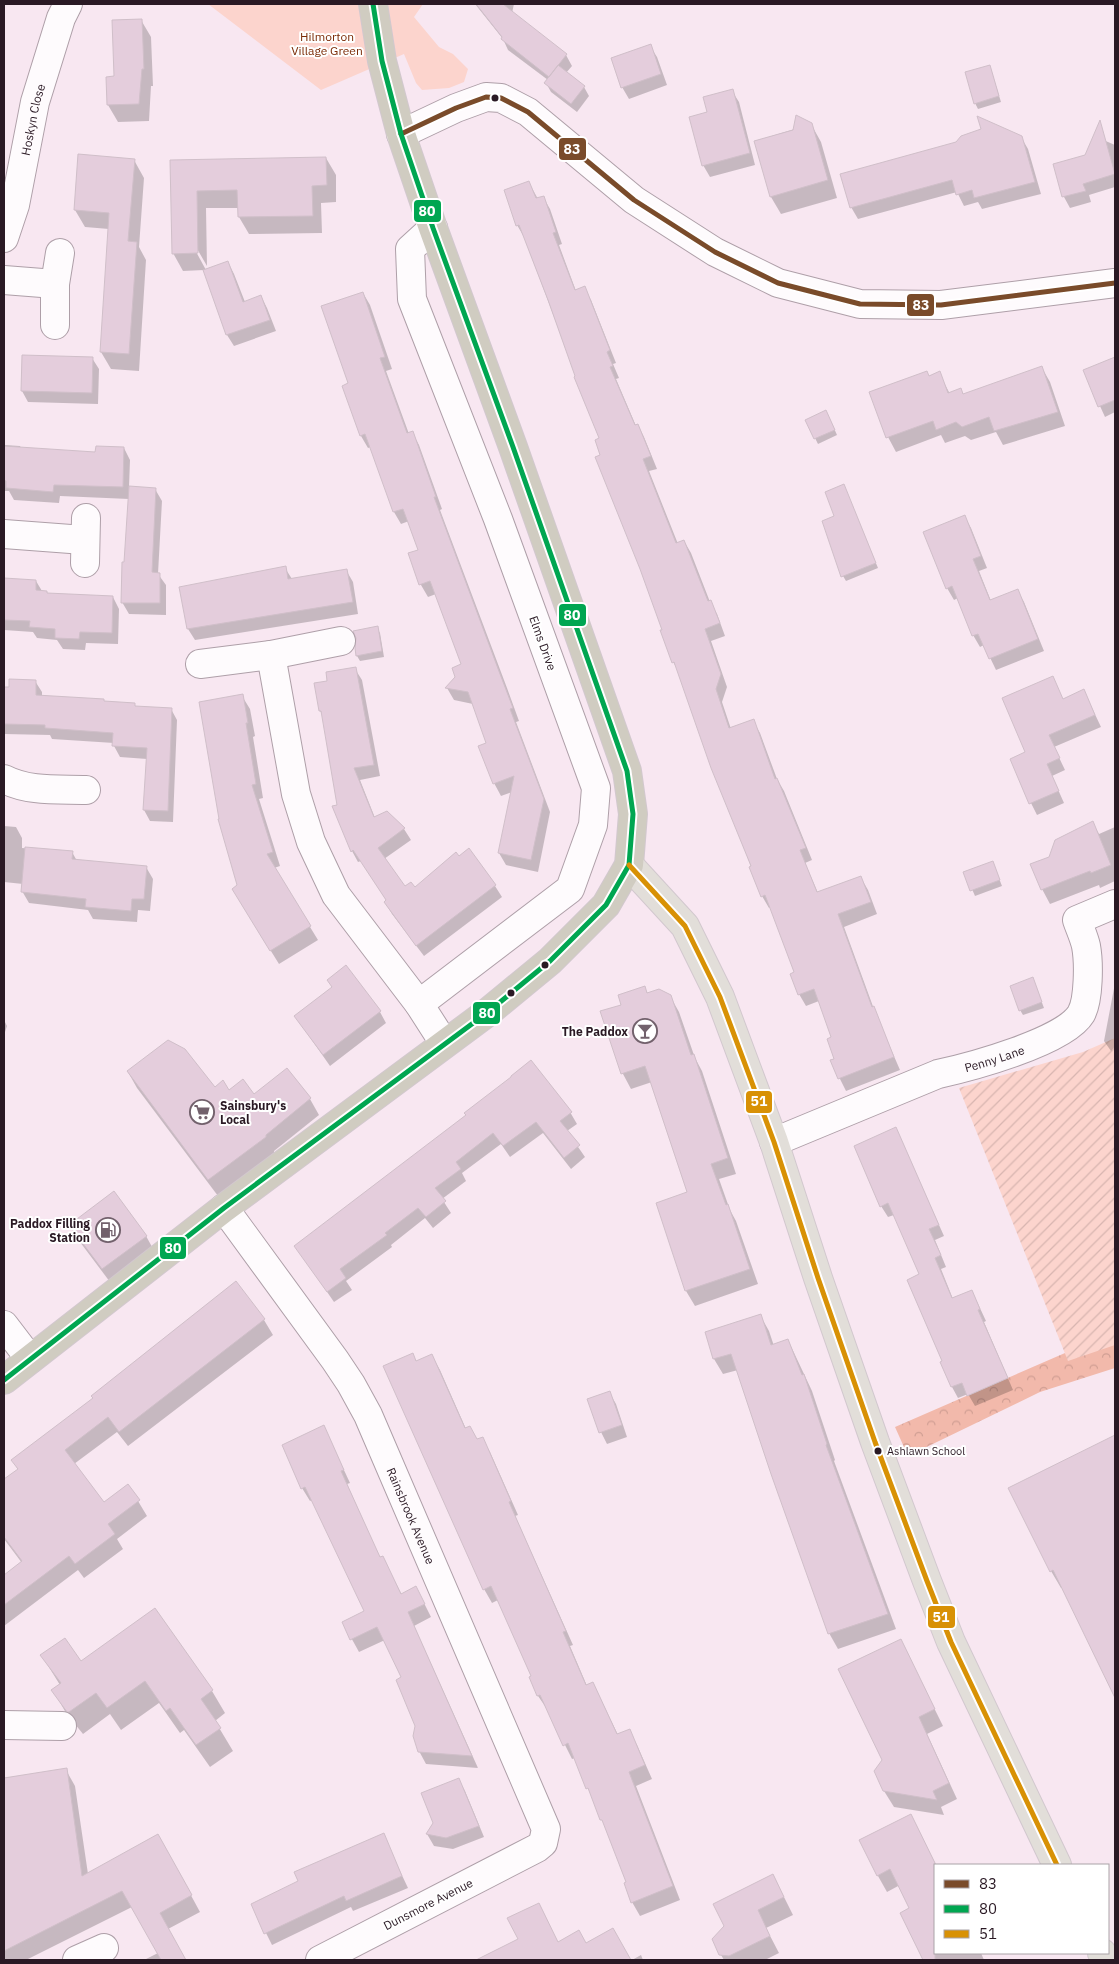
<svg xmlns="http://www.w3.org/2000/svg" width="1119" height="1964" font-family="'IBM Plex Sans',sans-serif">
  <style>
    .green { fill: #fcd4cd }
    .forest { fill: url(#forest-crowns) }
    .garden { fill: url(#garden-furrows) }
    .shadow { fill: #0003 }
    .building { fill: #e4cddc; stroke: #d0bfc9 }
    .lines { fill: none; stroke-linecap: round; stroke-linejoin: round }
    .minor-casing { stroke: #ae9fa8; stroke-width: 30 }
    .major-casing { stroke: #d2c8ce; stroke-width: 30 }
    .highway-casing { stroke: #d2c8ce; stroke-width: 30 }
    .minor { stroke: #fefbfd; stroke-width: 28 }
    .major { stroke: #e2ded9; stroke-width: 28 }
    .highway { stroke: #d0ccc1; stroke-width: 28 }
    .bus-1-casing { stroke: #fff; stroke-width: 9 }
    .bus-2-casing { stroke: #fff; stroke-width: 9 }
    .bus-3-casing { stroke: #fff; stroke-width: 9 }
    .bus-1 { stroke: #7a4b2a; stroke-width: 5 }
    .bus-2 { stroke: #00a651; stroke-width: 5 }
    .bus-3 { stroke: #d89105; stroke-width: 5 }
    .bus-dot { fill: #2a1924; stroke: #fff; stroke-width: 2 }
    .labels { text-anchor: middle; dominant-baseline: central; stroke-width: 4; stroke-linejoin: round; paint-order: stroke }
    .bus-label { font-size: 11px; fill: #2a1924; stroke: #fff; text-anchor: start }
    .park-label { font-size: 12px; fill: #7b2b06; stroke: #fff }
    .street-label { font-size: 12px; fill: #2a1924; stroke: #fff }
    .poi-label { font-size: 12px; font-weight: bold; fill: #2a1924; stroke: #fff; text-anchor: end }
    .line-badge { stroke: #fff; stroke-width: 2 }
    .badge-label { font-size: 14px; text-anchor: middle; font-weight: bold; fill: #fff }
  </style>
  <defs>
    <pattern id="forest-crowns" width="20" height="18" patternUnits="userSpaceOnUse" patternTransform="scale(1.25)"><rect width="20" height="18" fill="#f2b9ab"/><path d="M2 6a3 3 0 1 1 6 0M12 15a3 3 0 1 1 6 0" fill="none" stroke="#d09e93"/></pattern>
    <pattern id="garden-furrows" width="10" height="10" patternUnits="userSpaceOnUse" patternTransform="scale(1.25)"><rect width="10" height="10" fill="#fcd4cd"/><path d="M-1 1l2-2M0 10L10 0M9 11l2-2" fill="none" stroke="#d8b5b0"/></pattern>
  </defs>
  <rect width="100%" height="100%" fill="#f8e7f1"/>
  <path class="green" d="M208,4h215l-9,13 25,30 14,7 15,15 -4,13 -15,6 -27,2 -6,-7 -12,-29 -83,36z"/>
  <path class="forest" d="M1115,1344v24l-75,24 -132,64 -13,-29 170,-74z"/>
  <path class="garden" d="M1115,1038v307l-47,16 -109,-273 124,-36z"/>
  <path class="shadow" d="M475,4h39l-2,9 54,42 6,11 -6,7 18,14 5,9 -12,16 -26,-20 -5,-9 2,-3 -40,-30 -5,-11z
    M141,20l10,17 2,49h-2l-2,35 -31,1 -10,-17 7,-27z
    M650,46l7,11 10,28 -38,14 -7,-12z
    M990,66l11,36 -23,7 -3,-6z
    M732,91l7,11 16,63 -45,12 -7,-12 6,-52z
    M811,124l10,18 16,56 -56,16 -10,-17 -16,-56z
    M1094,136l21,9v42l-26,8 2,7 -21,6 -6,-11 -9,-32 31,-9z
    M1021,137l7,12 13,45 -59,15 -4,-7 -14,4 -7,-14 -99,27 -7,-12z
    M80,156l54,4 10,18 -5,69 7,13 -7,111 -28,-2 -10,-17 8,-123 -24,-2 -10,-17z
    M326,158l10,17v27l-15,1 1,30 -73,1 -10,-17v-9h-33l1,58 -11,-19 -2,1 12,22 22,-8 6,12 11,28 16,-6 6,12 9,23 -42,15 -7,-11 -23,-65 -21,1 -10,-18 -2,-92z
    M529,183l9,16 5,-2 7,12 12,35 -3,1 17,46 8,-3 7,12 25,63 -3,1 6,14 -3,1 20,47 2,-1 6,12 13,32 -8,2 29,73 6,-3 7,12 19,49 7,12 8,22 -14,5 16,46 -5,15 9,27 22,-8 7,12 17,46 7,12 28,69 -7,3 13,30 43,-15 7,12 9,24 -33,13 31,85 25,58 -54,21 -15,-30 5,-2 -3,-21 -14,-37 -13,5 -7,-12 -4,-21 -24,-66 -2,1 -7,-12 -84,-226 -5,-8 -9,-32 -62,-174 -2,-17 -76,-202 -7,-12z
    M363,293l7,12 22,64 -6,2 23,63 3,-2 7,13 23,64 -2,1 67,178 12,33 -3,1 34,90 -12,60 -32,-7 -7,-12 13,-61 -11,4 -7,-13 -6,-39 -15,-40 -19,-4 -7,-12 9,-11 7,-12 -27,-71 -8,3 -7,-12 -11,-31 9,-3 -10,-30 -8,3 -7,-12 -23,-65 -3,1 -7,-12 -11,-52z
    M92,358l7,11 -1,35 -70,-2 -6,-11z
    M1115,358v54l-10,5 -21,-46z
    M1042,368l8,14 15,44 -62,19 -7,-13 -25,8 -6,-4 -20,7 -4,-8 -45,17 -8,-15 -17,-44 68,-20 11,21 11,-4 3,5z
    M829,417l8,18 -19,9 -3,-6z
    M4,445l16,1 1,2 76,6 27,-6 6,12 -1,27 26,2 7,12 -4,73 8,11v30l-37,-1 -7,-12 7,-103 -69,-3 -1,7 -45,-3 -5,-9h-5z
    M846,491l32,77 -32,13 -3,-5 -7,-60z
    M965,517l6,11 16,40 -8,3 12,30 26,-11 7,12 20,49 -48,19 -12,-25 -4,2 -7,-12 -15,-37 -4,2 -7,-12z
    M285,568l7,11 54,-9 7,12 5,32 -163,26 -7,-11 -7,-41z
    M4,579l32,2 6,10 5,1 1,3 65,2 6,12 -1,35 -32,-1 -1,7 -22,-1 -6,-9 -20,-2 -4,-6 -29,-2z
    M377,628l3,5 4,24 -24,4 -3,-5 1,-18z
    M355,669l7,11 18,96 -20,4 15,38 11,-5 18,16 7,11 -27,19 21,29 10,1 44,-31 36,28 7,11 -78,59 -32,-42 -7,-12 2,-1 -26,-40 -3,1 -6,-11 -18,-44 4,-2 -15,-90 -3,-4 9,-29z
    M1052,678l11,22 21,-9 17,36 -47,20 11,23 -13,6 12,27 -27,12 -6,-12 -4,-50z
    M35,681l7,11v5l92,7 2,3 35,2 6,11 -4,102 -23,-1 -6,-11 3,-51 -27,-2 -6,-11v-3l-62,-4 -2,-4 -46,-1v-46l6,1z
    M242,696l8,13 5,27 -2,1 10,61 -4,1 21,67 -6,2 44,72 -39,24 -38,-61 -2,-17z
    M1092,822l7,12 16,-7v54l-15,7 -1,-3 -49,19 -8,-15 8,-31z
    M4,826l12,1 6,11v10l50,4 5,9 69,6 7,12 -3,32 -12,-1 -1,12 -44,-3 -5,-9 -59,-7 -7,-12 1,-7 -19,-2z
    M993,863l9,23 -27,10 -10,-23z
    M1115,983v63l-4,5 -7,-10z
    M1035,984l9,24 -21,7 -3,-5z
    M645,988l3,6 22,2 9,16 16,46 7,13 34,103 -17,5 11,31 6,11 22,63 -63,22 -9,-15 3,-98 -37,-111 -21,7 -8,-15 -21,-62 20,-7z
    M380,1012l6,11 -56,43 -35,-50z
    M4,1020l3,6 -3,9z
    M287,1070l23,29 9,16 -45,36v2l-56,43 -81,-108 -9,-16 126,24z
    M570,1112l7,12 -10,7 18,26 -14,12 -28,-36 -33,24 -9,-13 -39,29 4,8 -24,18 9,14 -18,15 -8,-10 -34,27 1,2 -46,34 6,9 -18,12 -38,-55 171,-132z
    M896,1129l48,107 -9,4 11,27 -5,2 12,30 19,-8 14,30 -2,1 29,68 -38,16 -7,-12 -10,4 -6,-11 -10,-24 2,-1 -23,-87 -27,-60 -6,2 -7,-11z
    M71,1225l75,11 10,18 -43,32 -33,-44z
    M236,1282l28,38 9,15 -145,111 -11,-14 -43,32 30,40 34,-3 9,15 -30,23 6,10 -39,29 -6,-8 -74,56v-49l18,-14 -18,-24v-58l14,-11 -5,-10 81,-61z
    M760,1315l9,16 5,15 14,-6 24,51 23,69 -1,1 62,168 -58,20 -9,-16 -91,-263 -15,4 -9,-15 -8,-26z
    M412,1354l5,8 15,-6 8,14 26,59 11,11 5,-2 8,14 28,63 -3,1 58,129 -3,1 17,40 6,-3 25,52 11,-4 8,14 15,34 -16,7 44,114 -40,16 -8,-14 -4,-19 -22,-55 -31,-70 -3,1 -25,-50 -9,-13 -7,-18 1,-1 -34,-77 -6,3 -8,-14z
    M609,1392l7,12 11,33 -20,7 -6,-12 -12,-32z
    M324,1427l26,56 -3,1 33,74 2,-1 20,38 21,6 8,16 -17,9 64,142 -52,-4 -7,-13 -2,-25 -15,-48 -17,-38 -26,12 -16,-29 23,-11 -54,-112 -2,1 -8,-13z
    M1111,1439l4,7v249l-52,-108 -2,1 -10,-17z
    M155,1610l57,81 13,22 -10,8 18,30 -23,16 -26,-37 -4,3 -21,-30 -38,27 -11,-16 -27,20 -17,-21 -13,-23 7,-5 -18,-29 39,6z
    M901,1641l42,85 -16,8 30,65 -16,8 3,8 -50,-8 -10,-16 -1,-31z
    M66,1770l9,16 13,88 79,-23 33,61 -32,17 17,31h-41l14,-7 -26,-46 -106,53h-22v-182z
    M459,1780l6,11 19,46 -31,12 -19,-3 -7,-12z
    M911,1816l25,49 -1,8 -7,3 7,15v62h46l3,7h-59l-23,-47 9,-4 -11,-24 -13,7 -9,-16 -18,-36z
    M383,1835l25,53 -55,23 -2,-4 -79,38 -20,-40 47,-23z
    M773,1875l20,40 -27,13 13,25 -14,7h-41l-3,-5z
    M539,1904l19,39 28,2 27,-16 17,31h-151l40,-20z
    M641,1955l2,5h-11z"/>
  <path class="building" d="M476,4h27l64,50 -18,23 -48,-38 1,-2z
    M142,19l2,50h-2l-3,35 -32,1 -1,-28 8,-1 -2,-56z
    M651,44l10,30 -40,14 -10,-30z
    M558,65l27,21 -14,18 -27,-21z
    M990,65l9,31 -25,8 -9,-32z
    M733,89l17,64 -48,13 -13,-49 18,-5 -4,-15z
    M796,115l16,8 16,57 -58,17 -16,-56 39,-11z
    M977,116l45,20 13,46 -61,16 -2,-8 -16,5 -4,-15 -102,28 -10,-34 116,-32 5,-6 20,-7z
    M1100,120l15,54 -32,10 3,7 -24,6 -9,-33 32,-9z
    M78,154l57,5 -7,82 9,1 -8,112 -29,-2 9,-139 -35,-3z
    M326,157l1,28 -15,1 1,30 -75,1 -1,-27 -40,1 1,62 -26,1 -2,-94z
    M529,181l7,17 8,-2 12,36 -3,1 22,57 10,-4 25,64 -3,2 6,14 -3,1 25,58 3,-1 13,32 -8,3 33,84 8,-3 24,61 3,-1 9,23 -15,6 16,45 -5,15 13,39 25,-9 21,60 2,-1 29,70 -6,2 17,42 44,-16 10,26 -33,12 34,93 2,-1 20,51 -56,22 -8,-19 4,-1 -7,-20 4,-2 -17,-48 -16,6 -8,-21 4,-2 -29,-77 -4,2 -12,-30 2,-1 -40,-98 -37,-106 -2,1 -12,-33h2l-22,-61 -45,-112 5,-2 -5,-15 4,-2 -25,-61 1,-1 -27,-76 -29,-75 -3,1 -12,-36z
    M228,261l15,41 18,-7 9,25 -44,15 -23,-65z
    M363,292l22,65 -5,1 27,75 6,-2 23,66h-2l66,177 13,34 -3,1 34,90 -13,61 -33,-7 16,-77 -21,8 -15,-38 8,-3 -18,-51 -23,-4 10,-11 -3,-9 9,-4 -31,-83 -11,4 -11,-32 10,-3 -15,-41 -10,3 -28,-78 -5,2 -18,-50 6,-3 -27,-77z
    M22,355l71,2 -1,36 -71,-2z
    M1115,357v43l-17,7 -15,-37z
    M1042,366l16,46 -64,19 -5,-14 -27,10 -6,-5 -20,8 -3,-9 -47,17 -17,-46 58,-21 2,5 11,-5 8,22 13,-5 2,6z
    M826,410l9,20 -21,9 -9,-19z
    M4,446l91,6 1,-6 28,1 -1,40 -69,-2 -1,7 -47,-4v-7l-2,-1z
    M844,484l32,79 -35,14 -19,-56 12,-5 -9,-24z
    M129,486l27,2 -4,84 8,1v30h-39l1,-41h2z
    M965,515l16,41 -8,3 17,41 28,-11 20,50 -49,20 -11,-25 -6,2 -20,-50 -6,3 -23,-57z
    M286,566l2,13 59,-10 6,33 -166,27 -8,-42z
    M4,578l32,2v10l11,1v2l66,3 -1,37 -32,-1 -1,7 -24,-1v-9l-26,-2 1,-6 -26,-1z
    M378,626l4,25 -26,5 -1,-8 1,-10 -3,-7z
    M356,667l18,98 -20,3 20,49 13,-6 18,17 -27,20 27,38 6,-4 4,5 41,-35 3,4 10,-8 27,37 -80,61 -32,-44 2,-2 -33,-50 -2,2 -19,-46 5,-1 -16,-94h-2l-5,-28 13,-2 -1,-9z
    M1053,676l10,23 21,-10 11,26 -46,20 11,23 -13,6 12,27 -30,13 -19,-45 15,-7 -23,-54z
    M9,679l27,1v15l68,4v2l31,2v3l37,2 -4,103 -25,-1 4,-62 -35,-2 1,-13 -68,-5v-3l-41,-1v-37h5z
    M243,694l5,29h-2l10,61 -4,1 21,67 -6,2 44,72 -41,25 -38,-62 5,-4 -19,-66h1l-20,-117z
    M1093,821l18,44 -20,8 -1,-2 -49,19 -11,-26 19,-7 6,-17z
    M25,847l48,4 -1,8 75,7 -3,33h-12l-1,12 -46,-4 1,-8 -65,-7z
    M993,861l7,19 -30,11 -7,-19z
    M346,965l35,46 -58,44 -29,-39 38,-29 -5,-7z
    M1033,977l9,25 -23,9 -9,-25z
    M645,986l2,7 12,-4 12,6 20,60 3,-1 34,104 -17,6 15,41 2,-1 22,65 -65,22 -29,-88 31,-11 -42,-126 -24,8 -21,-63 21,-6 -3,-10z
    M168,1040l17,9 30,38 8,-7 6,10 14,-11 11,15 33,-26 24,30 -45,37v2l-58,43 -81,-109z
    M531,1060l41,52 -12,9 20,24 -16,13 -28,-36 -33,24 -10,-13 -37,29 5,7 -26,19 11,13 -20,16 -8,-9 -33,25 2,2 -47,34 6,9 -19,14 -33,-46 172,-131 -2,-2 47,-36v-1z
    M896,1127l43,98 -10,4 12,26 -6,3 17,40 20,-8 8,19 -2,1 30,68 -41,18 -5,-13 -11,4 -11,-25 2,-1 -35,-81 12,-6 -31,-71 -8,4 -26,-61z
    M114,1191l33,45 -45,33 -33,-44z
    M236,1281l29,38 -146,113 -11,-15 -43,33 39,52 24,-18 12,16 -32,24 7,10 -40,30 -6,-8 -65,49v-30l18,-14 -18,-24v-58l14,-10 -7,-9 82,-62 -2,-2z
    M761,1314l10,31 17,-6 14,36 2,-1 23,70 -1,1 62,169 -60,20 -57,-160 -40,-120 -18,5 -8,-27z
    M413,1353l3,8 16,-7 33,74 5,-2 7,13 6,-2 28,64 -2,1 57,129 -3,1 23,53 7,-3 24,52 13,-5 15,36 -16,7 44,114 -42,17 -7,-20 2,-1 -24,-62h-2l-12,-32 -2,1 -18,-46 -5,3 -23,-51 -3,1 -8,-19 2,-1 -40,-90 -8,4 -100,-224z
    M610,1391l12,34 -23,8 -12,-34z
    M324,1425l20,45 -3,1 39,86 3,-1 18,38 15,-8 9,18 -17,8 64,144 -54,-4 -5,-16 2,-10 -19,-46 5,-3 -24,-50 -27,13 -8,-18 22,-11 -59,-124 -4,2 -19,-44z
    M1115,1435v263l-62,-128 -3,2 -42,-84z
    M155,1608l58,82 -12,9 20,29 -25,17 -26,-37 -4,3 -21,-30 -38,27 -11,-15 -27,19h-2l-16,-22 10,-7 -21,-28 25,-17 16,23z
    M901,1639l34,70 -16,8 30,66 -16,8 4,9 -54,-9 -9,-20 8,-11 -44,-91z
    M67,1768l15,108 76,-42 34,61 -32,18 26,47h-25l-39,-69 -118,60v-173z
    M459,1778l20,48 -33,12 -20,-4 7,-11 -12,-30z
    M911,1814l24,49v97h-12l-23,-47 9,-5 -19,-39 -13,7 -18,-36z
    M384,1833l18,43 -56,25 -2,-5 -80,38 -13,-30 47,-23 -4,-9z
    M773,1874l11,23 -26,13 12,26 -41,20 -10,-1 -7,-16 12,-13 -11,-22z
    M539,1903l19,39 21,-12 7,13 27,-15 18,32h-155l42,-21 -11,-21z"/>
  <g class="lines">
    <defs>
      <g id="minor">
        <path d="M401,134l55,-26 30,-11 15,1 27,14 106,88 81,52 63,31 82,21 81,1 174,-22"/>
        <path id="s1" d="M4,238l11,-33 20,-103 26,-84 7,-14"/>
        <path d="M4,280l51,4"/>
        <path d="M55,325v-41l5,-31"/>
        <path d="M4,534l80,6"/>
        <path d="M85,563l1,-45"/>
        <path d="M271,655l25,139 15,48 25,53 83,109 25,39"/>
        <path d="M200,664l71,-9 70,-14"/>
        <path d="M4,779c25,13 54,10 82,11"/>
        <path d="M419,1004l151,-115 23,-64 3,-37 -98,-269 -86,-220 -2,-50 23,-21"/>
        <path id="s2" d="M774,1142l164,-68c32,-7 126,-32 143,-60 8,-14 8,-52 5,-68 -2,-9 -6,-17 -9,-26l38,-16"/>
        <path id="s3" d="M224,1208l111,152 16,24 17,31 178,414 -3,14 -6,5 -217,112"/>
        <path d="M4,1325l26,34"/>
        <path d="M4,1725l58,1"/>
        <path d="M77,1960l27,-12"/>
      </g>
      <path id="major" d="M629,865l56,61 35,71 54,145 44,136 57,164 52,139 24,61 106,223
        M1102,1953l4,7"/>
      <path id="highway" d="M4,1380l220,-172 264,-196 62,-51 56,-56 23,-40 4,-51 -6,-43 -114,-324 -80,-219 -32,-94 -19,-73 -9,-57"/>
    </defs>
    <use href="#minor" class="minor-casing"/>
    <use href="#major" class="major-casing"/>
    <use href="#highway" class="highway-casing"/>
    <use href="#minor" class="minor"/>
    <use href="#major" class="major"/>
    <use href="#highway" class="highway"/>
    <defs>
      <path id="bus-1" d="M401,134l55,-26 30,-11 15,1 27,14 106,88 81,52 63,31 82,21 81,1 174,-22"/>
      <path id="bus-2" d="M4,1380l220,-172 264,-196 62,-51 56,-56 23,-40 4,-51 -6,-43 -114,-324 -80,-219 -32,-94 -19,-73 -9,-57"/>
      <path id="bus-3" d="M629,865l56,61 35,71 54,145 44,136 57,164 52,139 24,61 106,223"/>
    </defs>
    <use href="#bus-1" class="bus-1-casing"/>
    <use href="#bus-2" class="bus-2-casing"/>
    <use href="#bus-3" class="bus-3-casing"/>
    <use href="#bus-1" class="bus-1"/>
    <use href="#bus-2" class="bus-2"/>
    <use href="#bus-3" class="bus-3"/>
  </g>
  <defs>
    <symbol id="bar-ring" viewBox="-11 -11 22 22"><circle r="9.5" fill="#fff" stroke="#72616c" stroke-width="1.5"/><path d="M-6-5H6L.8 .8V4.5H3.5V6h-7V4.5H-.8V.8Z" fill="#72616c"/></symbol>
    <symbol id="supermarket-ring" viewBox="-11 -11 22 22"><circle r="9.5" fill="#fff" stroke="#72616c" stroke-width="1.5"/><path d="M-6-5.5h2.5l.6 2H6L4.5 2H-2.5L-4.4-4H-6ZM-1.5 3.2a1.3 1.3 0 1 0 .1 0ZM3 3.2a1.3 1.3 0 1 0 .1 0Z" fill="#72616c"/></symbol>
    <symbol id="fuel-ring" viewBox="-11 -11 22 22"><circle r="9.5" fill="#fff" stroke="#72616c" stroke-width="1.5"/><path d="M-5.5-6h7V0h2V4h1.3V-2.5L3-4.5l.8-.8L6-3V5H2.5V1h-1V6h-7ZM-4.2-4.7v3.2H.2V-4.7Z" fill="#72616c"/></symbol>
  </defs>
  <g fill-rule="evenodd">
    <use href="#bar-ring" x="631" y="1017" width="28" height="28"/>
    <use href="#supermarket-ring" x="188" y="1098" width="28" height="28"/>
    <use href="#fuel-ring" x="94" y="1216" width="28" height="28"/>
  </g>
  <g class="bus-dot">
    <circle cx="495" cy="98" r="4.5"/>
    <circle cx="545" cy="965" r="4.5"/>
    <circle cx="511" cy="993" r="4.5"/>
    <circle cx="878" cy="1451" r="4.5"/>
  </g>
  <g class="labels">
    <g class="bus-label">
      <text x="887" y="1451">Ashlawn School</text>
    </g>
    <g class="park-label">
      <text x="327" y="36">Hilmorton<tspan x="327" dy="14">Village Green</tspan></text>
    </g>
    <g class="street-label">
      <text stroke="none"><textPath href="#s1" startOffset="122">Hoskyn Close</textPath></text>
      <text transform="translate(543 643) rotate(70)">Elms Drive</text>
      <text stroke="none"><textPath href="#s2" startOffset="236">Penny Lane</textPath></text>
      <text stroke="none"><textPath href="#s3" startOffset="362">Rainsbrook Avenue</textPath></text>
      <text transform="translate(428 1904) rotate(-27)">Dunsmore Avenue</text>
    </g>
    <g class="poi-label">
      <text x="628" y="1031">The Paddox</text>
      <text x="220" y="1105" text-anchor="start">Sainsbury's<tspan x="220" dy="14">Local</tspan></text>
      <text x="90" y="1223">Paddox Filling<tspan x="90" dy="14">Station</tspan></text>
    </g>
  </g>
  <g class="line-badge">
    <rect x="558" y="137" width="29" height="24" rx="5" fill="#7a4b2a"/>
    <rect x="413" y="199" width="29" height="24" rx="5" fill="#00a651"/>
    <rect x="906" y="293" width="29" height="24" rx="5" fill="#7a4b2a"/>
    <rect x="558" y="603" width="29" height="24" rx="5" fill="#00a651"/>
    <rect x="472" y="1001" width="29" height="24" rx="5" fill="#00a651"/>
    <rect x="745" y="1090" width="28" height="24" rx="5" fill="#d89105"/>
    <rect x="159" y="1236" width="28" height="24" rx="5" fill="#00a651"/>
    <rect x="927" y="1605" width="29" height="24" rx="5" fill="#d89105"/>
  </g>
  <g class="badge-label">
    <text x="572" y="154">83</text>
    <text x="427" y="216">80</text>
    <text x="921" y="310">83</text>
    <text x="572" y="620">80</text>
    <text x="487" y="1018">80</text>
    <text x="759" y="1106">51</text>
    <text x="173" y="1253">80</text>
    <text x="941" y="1622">51</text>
  </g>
  <rect width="1119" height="1964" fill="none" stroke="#2a1924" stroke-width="10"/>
  <rect x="934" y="1864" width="175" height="90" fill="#ffffff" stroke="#aaa3a7"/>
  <rect x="944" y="1880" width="25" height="8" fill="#7a4b2a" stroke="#aaa3a7"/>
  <text x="979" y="1889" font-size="15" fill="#2a1924">83</text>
  <rect x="944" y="1905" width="25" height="8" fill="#00a651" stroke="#aaa3a7"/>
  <text x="979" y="1914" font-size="15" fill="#2a1924">80</text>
  <rect x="944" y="1930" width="25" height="8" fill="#d89105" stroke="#aaa3a7"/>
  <text x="979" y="1939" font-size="15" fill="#2a1924">51</text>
</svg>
